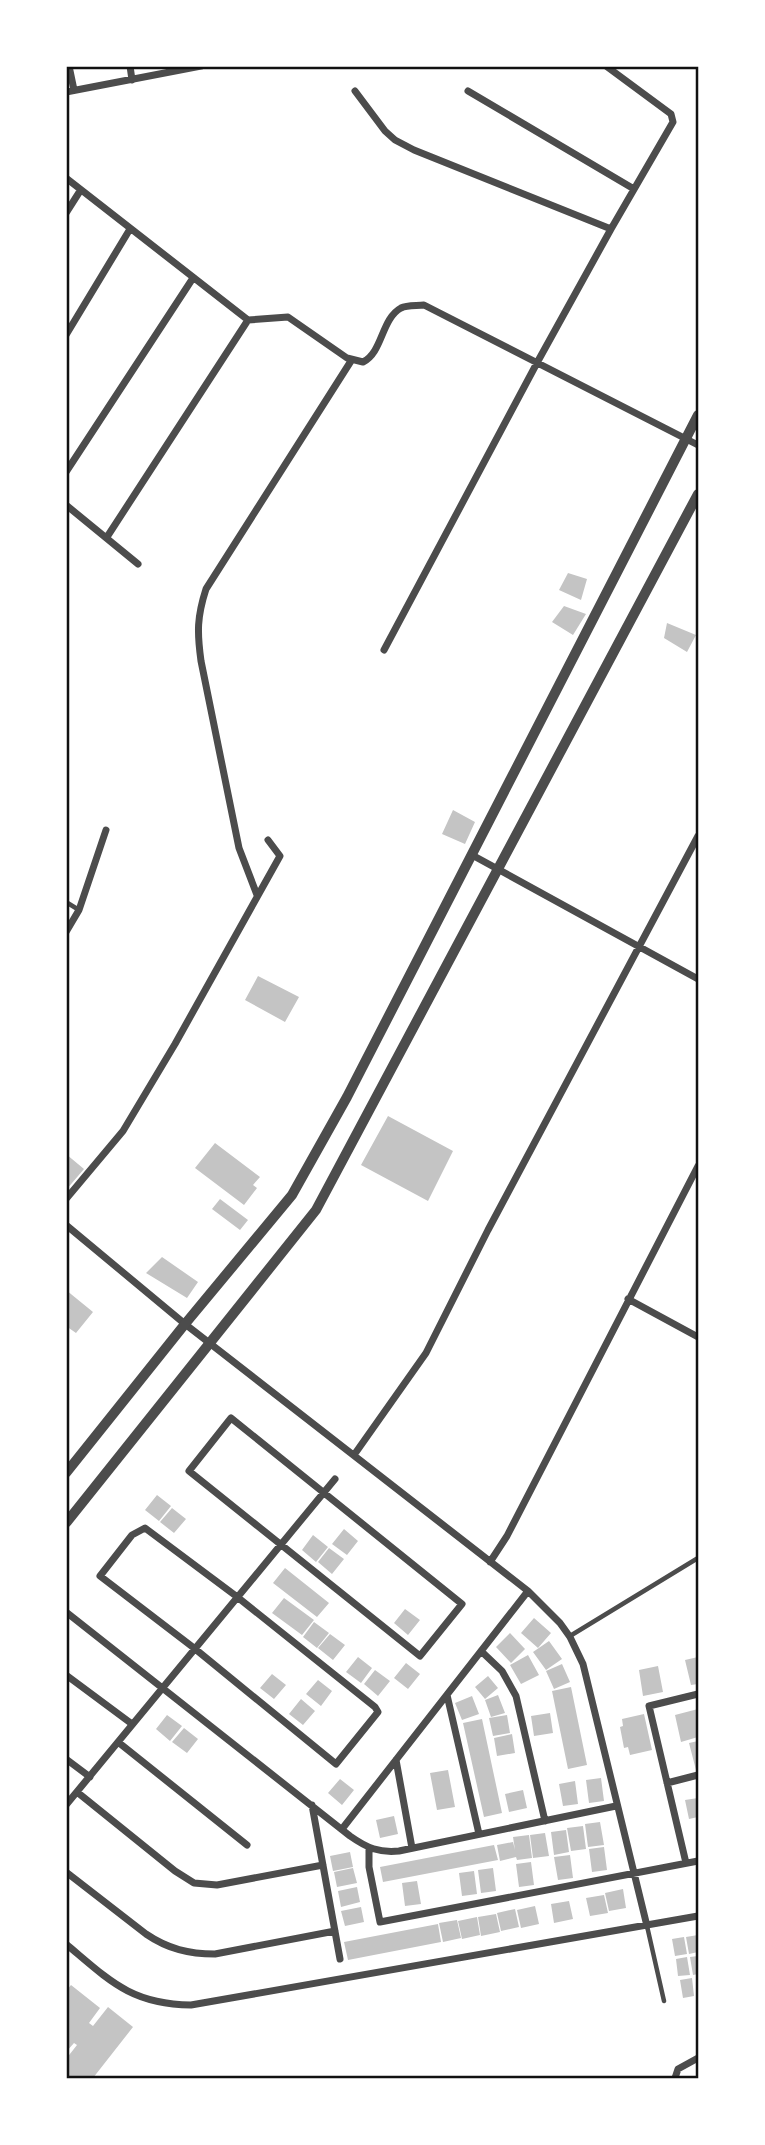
<svg xmlns="http://www.w3.org/2000/svg" width="765" height="2145" font-family="Helvetica,sans-serif">
  <style>
    .building { fill: #c4c4c4 }
    .lines { fill: none; stroke-linecap: round; stroke-linejoin: round }
    .service { stroke: #4c4c4c; stroke-width: 4.5 }
    .minor { stroke: #4c4c4c; stroke-width: 7 }
    .tertiary { stroke: #4c4c4c; stroke-width: 10 }
    .neatline { fill: none; stroke: #111; stroke-width: 2.5 }
  </style>
  <rect width="100%" height="100%" fill="#fff"/>
  <path class="building" d="M568,573l19,6 -6,21 -22,-10z
    M564,606l22,8 -13,21 -21,-13z
    M667,623l29,12 -9,17 -23,-14z
    M453,810l22,12 -10,22 -23,-10z
    M258,976l41,21 -14,25 -40,-22z
    M388,1116l65,35 -25,50 -67,-36z
    M215,1143l45,34 -7,8 4,3 -13,17 -49,-37z
    M66,1154l18,15 -18,21z
    M220,1199l28,21 -8,10 -28,-21z
    M162,1257l36,25 -11,16 -41,-25z
    M66,1290l27,22 -17,21 -10,-7z
    M157,1495l14,11 -12,15 -14,-11z
    M172,1508l14,11 -12,14 -14,-11z
    M344,1529l14,12 -11,14 -15,-11z
    M313,1535l15,12 -12,15 -14,-12z
    M329,1548l15,11 -12,15 -14,-12z
    M285,1568l44,35 -12,14 -44,-34z
    M284,1598l30,22 -12,15 -30,-22z
    M405,1609l15,11 -12,15 -14,-12z
    M534,1618l17,15 -13,15 -17,-15z
    M314,1622l15,11 -12,15 -14,-11z
    M510,1633l15,16 -14,14 -15,-16z
    M330,1634l15,11 -12,15 -15,-12z
    M549,1641l13,18 -16,11 -13,-18z
    M528,1655l11,20 -18,9 -11,-19z
    M358,1657l14,11 -11,15 -15,-11z
    M698,1657v27l-7,1 -6,-25z
    M406,1663l14,11 -12,15 -14,-11z
    M562,1664l8,18 -16,7 -8,-18z
    M658,1666l5,26 -20,4 -4,-26z
    M375,1670l15,11 -12,15 -14,-12z
    M272,1674l14,11 -12,14 -14,-11z
    M488,1676l10,12 -13,11 -10,-12z
    M318,1680l14,11 -11,15 -15,-12z
    M571,1687l16,78 -19,4 -16,-78z
    M498,1695l7,18 -14,4 -6,-17z
    M472,1696l7,18 -17,6 -7,-17z
    M301,1699l14,12 -12,14 -14,-11z
    M698,1709v28l-17,5 -6,-27z
    M550,1713l3,20 -19,3 -3,-20z
    M644,1714l8,36 -22,5 -2,-8 -4,1 -4,-21 3,-1 -1,-7z
    M167,1715l15,11 -12,15 -14,-12z
    M507,1715l3,18 -17,3 -4,-18z
    M482,1719l20,94 -18,4 -21,-94z
    M184,1728l14,11 -11,14 -15,-11z
    M512,1734l3,19 -18,3 -3,-18z
    M698,1741v28l-2,1 -7,-27z
    M448,1770l7,37 -18,3 -7,-37z
    M601,1778l3,23 -15,2 -3,-23z
    M340,1779l14,11 -12,15 -14,-12z
    M575,1781l3,23 -15,2 -4,-22z
    M523,1790l4,18 -18,4 -4,-18z
    M698,1798v19l-9,2 -4,-19z
    M394,1816l4,18 -18,4 -4,-18z
    M600,1822l4,23 -16,2 -3,-23z
    M583,1826l3,23 -15,2 -4,-23z
    M566,1830l3,22 -15,3 -3,-23z
    M545,1833l4,23 -16,2 -3,-23z
    M529,1835l3,23 -15,2 -1,-3 -16,4 -3,-16 16,-3 2,8 -2,-13z
    M494,1845l4,15 -115,22 -3,-15z
    M604,1847l3,23 -15,2 -3,-23z
    M350,1852l3,15 -20,4 -3,-15z
    M570,1855l3,23 -15,2 -4,-23z
    M531,1862l3,23 -15,2 -3,-23z
    M353,1868l4,15 -20,4 -3,-15z
    M493,1868l3,23 -15,2 -3,-23z
    M474,1871l3,23 -15,2 -3,-23z
    M417,1881l4,23 -16,2 -3,-23z
    M357,1887l3,15 -19,5 -3,-16z
    M623,1889l3,19 -17,3 -4,-18z
    M604,1895l4,18 -18,3 -4,-18z
    M569,1901l4,18 -19,4 -3,-19z
    M535,1906l4,18 -18,4 -4,-18z
    M361,1907l3,15 -19,4 -4,-15z
    M515,1909l4,18 -18,4 -4,-18z
    M496,1914l4,18 -19,4 -3,-19z
    M477,1917l3,18 -18,4 -4,-18z
    M457,1920l4,18 -18,4 -4,-19z
    M438,1924l3,18 -93,18 -4,-18z
    M698,1935v17l-9,2 -3,-17z
    M684,1937l3,17 -12,2 -3,-17z
    M698,1956v18l-5,1 -3,-18z
    M687,1957l3,18 -12,1 -2,-17z
    M692,1978l2,18 -11,2 -3,-18z
    M71,1985l29,23 -11,15 4,3 15,-19 25,20 -40,51h-27v-19l11,-14 -3,-2 -8,9v-61z"/>
  <g class="lines">
    <path class="service" d="M66,902l13,8
      M570,1636l128,-78
      M647,1926l17,75"/>
    <path class="minor" d="M69,66l5,24
      M130,66l2,14
      M355,91l30,40 10,9 19,10 197,79 62,-107 -2,-8 -65,-48
      M468,91l166,98
      M66,92l135,-26
      M66,178l182,142
      M66,213l14,-22
      M248,320l40,-3 59,41 16,4c20,-10 18,-43 38,-54 6,-3 16,-2 23,-3l274,140
      M66,335l64,-106
      M66,472l127,-194
      M66,505l72,59
      M107,537l141,-217
      M384,650l154,-289 73,-132
      M472,855l226,124
      M257,895l-18,-47 -38,-187c-4,-29 -4,-44 5,-72l145,-228
      M66,932l13,-22 27,-80
      M66,1199l57,-68 52,-87 105,-188 -12,-16
      M66,1225l119,99 343,267 32,32 10,14 13,27 64,262
      M628,1299l70,38
      M231,1418l231,186 -42,52 -231,-185z
      M354,1455l72,-102 62,-123 210,-394
      M145,1528l91,68 139,111 3,5 -42,52 -142,-116 -94,-72 32,-41z
      M490,1562l17,-26 191,-370
      M66,1612l284,224c17,12 29,17 49,15l217,-45
      M481,1651l21,20 14,25 29,125
      M66,1675l66,49
      M447,1695l32,139
      M118,1742l129,103
      M66,1759l24,18
      M396,1760l16,88
      M667,1783l31,-8
      M77,1792l98,79 19,12 23,2 106,-20
      M66,1805l269,-326
      M312,1805l28,154
      M342,1829l186,-238
      M369,1848v19l11,55 318,-61
      M686,1863l-37,-157 49,-12
      M66,1872l80,62c22,15 43,20 69,20l120,-23
      M66,1944c44,37 65,60 125,61l507,-89
      M675,2078l3,-9 20,-11"/>
    <path class="tertiary" d="M66,1473l119,-149 107,-129 55,-98 351,-682
      M66,1523l250,-313 382,-716"/>
  </g>
  <rect width="765" height="2145" fill="none" stroke="#ffffff" stroke-width="136"/>
  <rect x="68" y="68" width="629" height="2009" class="neatline"/>
</svg>
